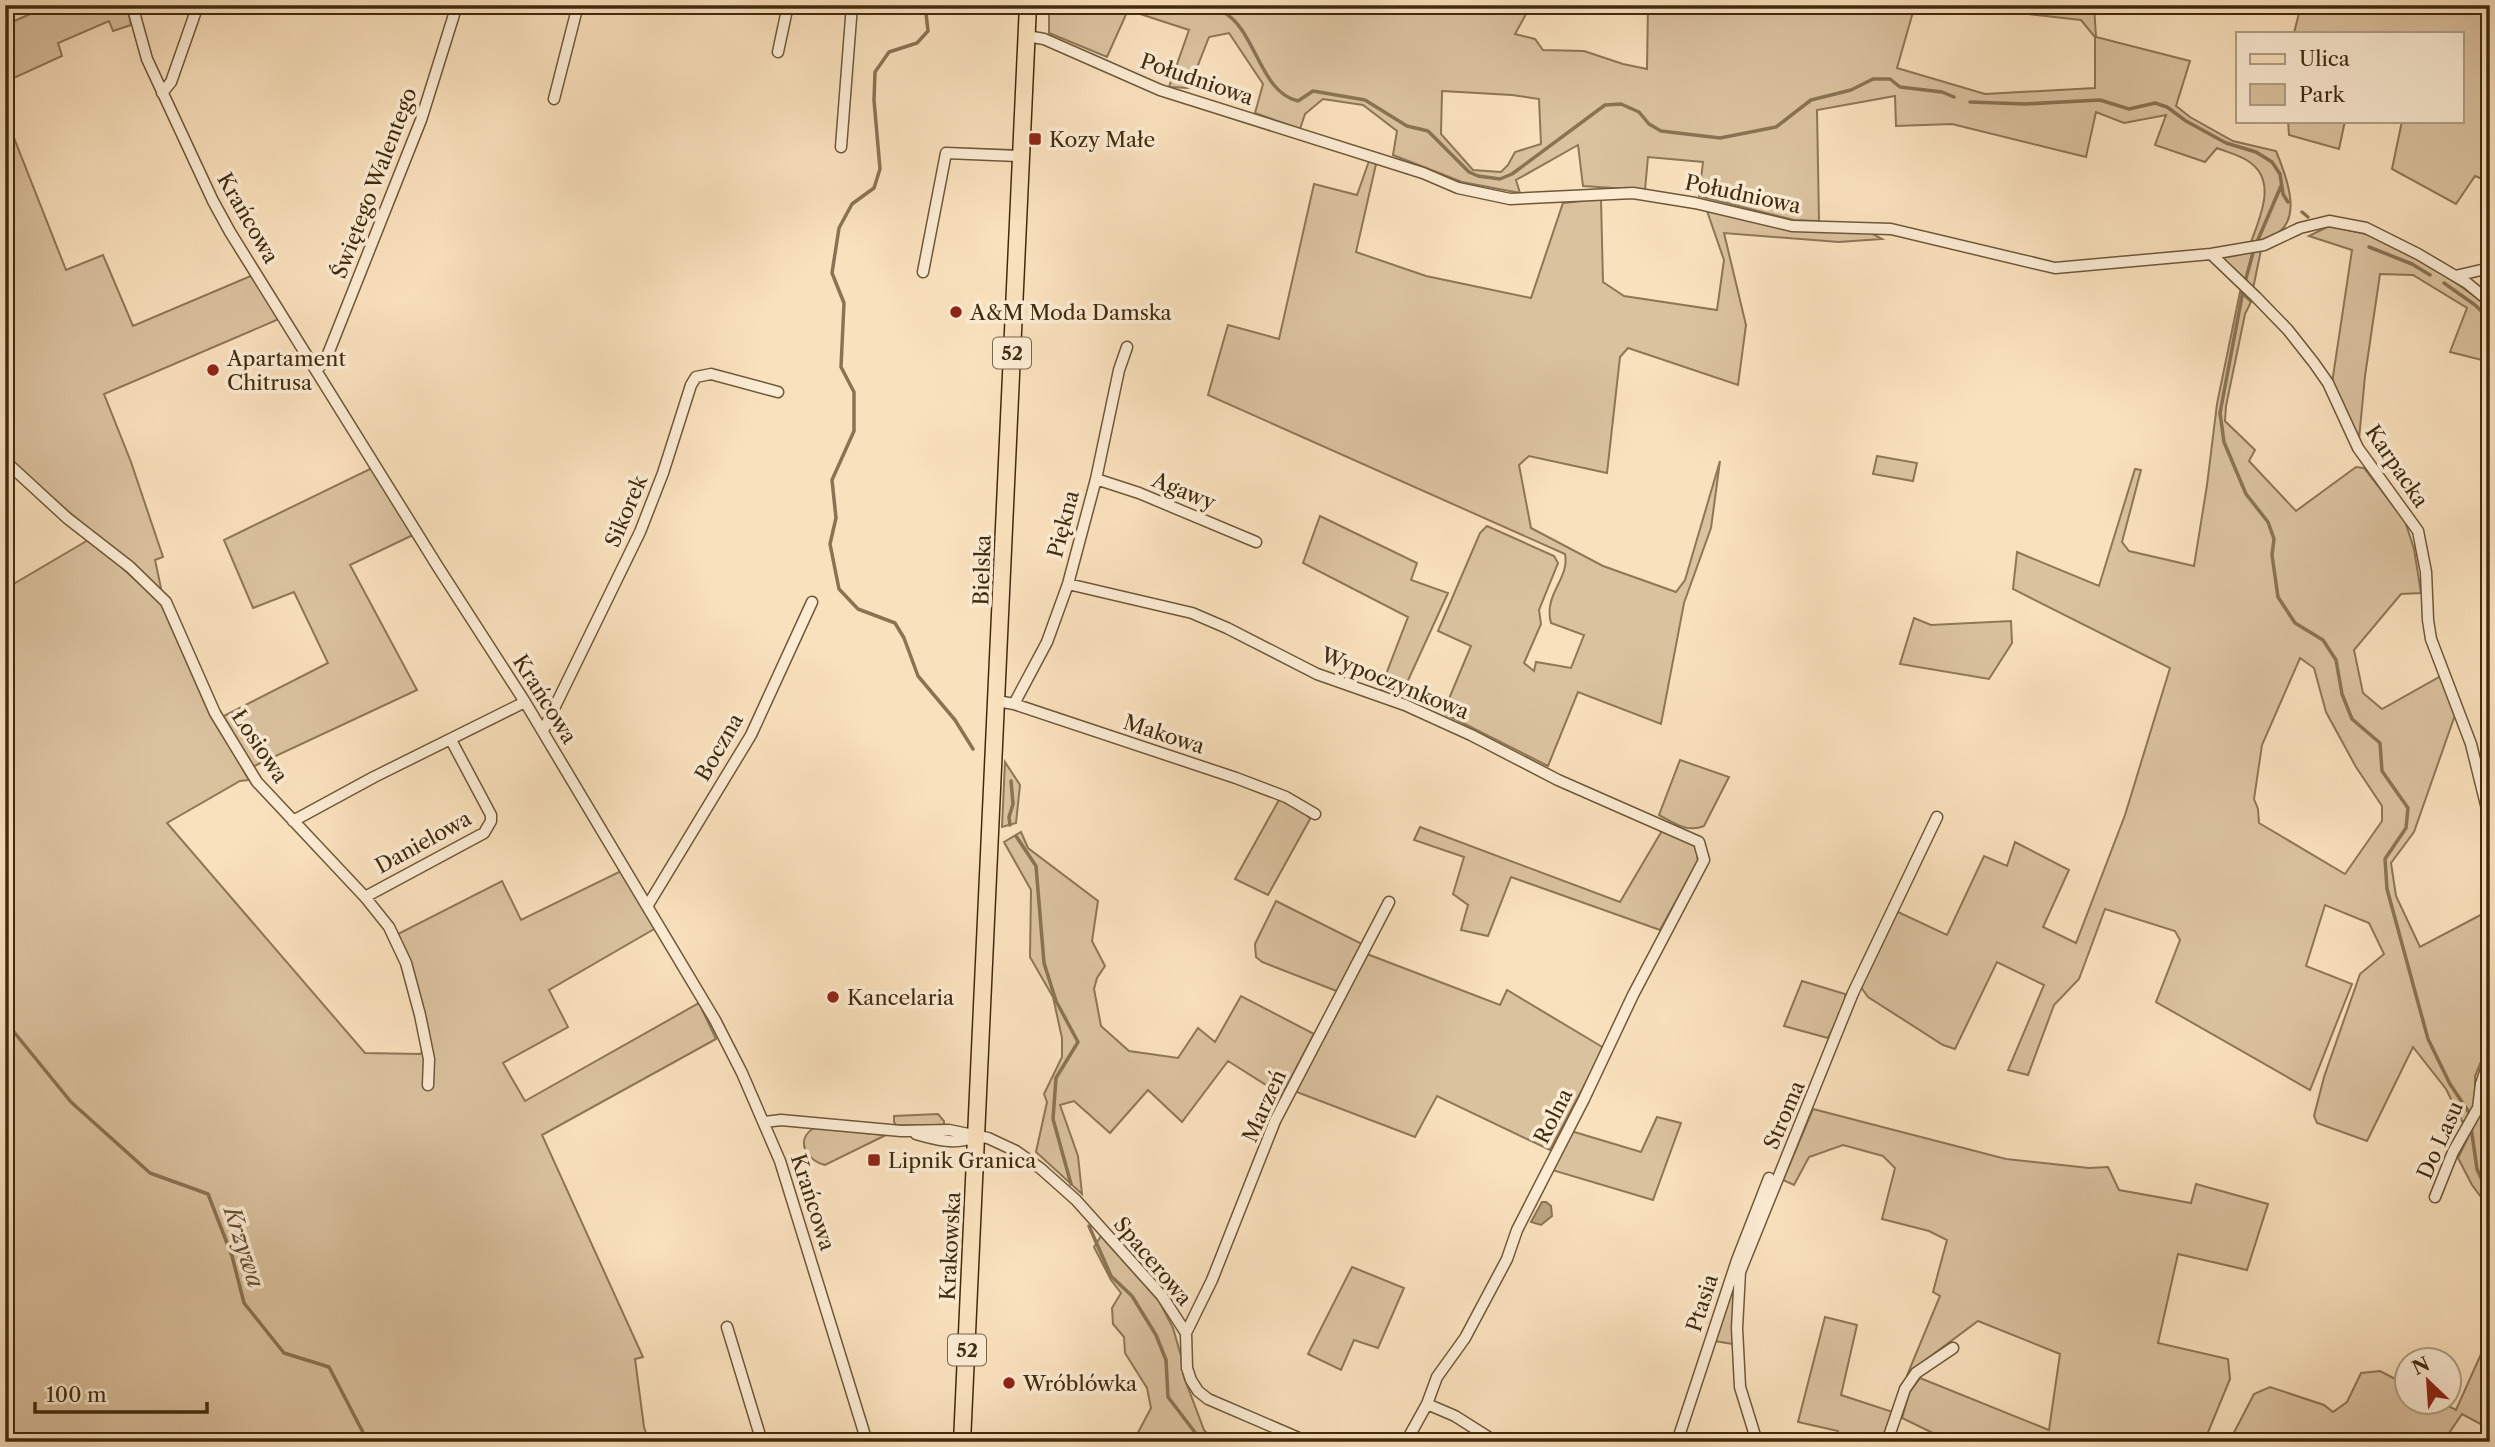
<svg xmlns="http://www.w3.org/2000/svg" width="2495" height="1447" font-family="'Libre Caslon Text',serif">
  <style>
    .green { fill: #dbc29f; stroke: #8e7656; stroke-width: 2; fill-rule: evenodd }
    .water { fill: #bba381; stroke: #8a7353; stroke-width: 2 }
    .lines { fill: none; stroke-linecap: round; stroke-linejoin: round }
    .stream { stroke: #8a7353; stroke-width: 3.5 }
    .minor-casing { stroke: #6f5839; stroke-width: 13 }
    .primary-casing { stroke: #412b0d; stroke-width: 19 }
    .minor { stroke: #fcecd4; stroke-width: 10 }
    .primary { stroke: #fae1bd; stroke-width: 16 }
    .poi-dot { fill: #8f2418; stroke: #fcecd4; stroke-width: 2.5 }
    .labels { text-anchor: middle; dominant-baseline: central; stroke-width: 7; stroke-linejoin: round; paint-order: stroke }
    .shield { fill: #fcecd4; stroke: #796549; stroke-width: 2 }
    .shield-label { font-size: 19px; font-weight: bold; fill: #412b0d }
    .street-label { font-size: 21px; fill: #412b0d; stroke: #fcecd4 }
    .poi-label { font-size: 21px; fill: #412b0d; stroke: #fcecd4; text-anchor: start }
    .water-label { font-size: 23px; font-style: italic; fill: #664f30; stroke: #fcecd4 }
  </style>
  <rect width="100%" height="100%" fill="#fae1bd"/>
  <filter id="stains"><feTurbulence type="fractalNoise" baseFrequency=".00286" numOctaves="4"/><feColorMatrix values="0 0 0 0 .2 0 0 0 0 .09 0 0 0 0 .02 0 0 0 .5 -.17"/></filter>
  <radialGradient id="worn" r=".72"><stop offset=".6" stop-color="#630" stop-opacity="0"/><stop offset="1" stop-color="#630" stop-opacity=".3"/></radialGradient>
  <path class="green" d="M51,5h76l4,20 -18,6 -4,-10 -51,22 4,13 -57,26v-57z
    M1049,5h482l-16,29 20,5 8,11 41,1 39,13 24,5 1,-64h195v3l54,6 3,-9h15l-18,63 88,26 110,-6v-51l-14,-17 -133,-15h146l2,32 94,24 -14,45 14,11 43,24 43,10c15,37 32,85 -25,91 9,-25 27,-62 -3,-81 -9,-6 -21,-9 -31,-13l-12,14 -50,-17 11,-30 -42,8 -28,-11 -10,45 -134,-33 -56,2 -1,-30 -78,14 2,111 -25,-1 -95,-24 4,-34 -55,-5 -3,33 -62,-4 -5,-41 -62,35 4,13 -58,-11 -69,-27 4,-24 -34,-26 -40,-6 -18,15 -5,15 -45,-16 8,-29 -34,-51 -20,4 -20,51 -20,-1 20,-57 -61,-20 -21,47 -58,-24zM1442,91l70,4 27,4 2,45 -26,8 -7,13 -7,7 -28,-2 -32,-36z
    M2301,5h189v177l-15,-6 -19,28 -64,-35 10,-48h60v-88h-168z
    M5,115l61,155 37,-15 30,71 120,-51 26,44 -175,75 27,68 32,95 -8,3 6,28 -3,1 -153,-132z
    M2288,121h57l-6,28 -50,-14z
    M1369,161l7,3 -20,88 70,24 105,22 32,-95 38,-4 2,83 21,14 93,14 7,-50 -17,-49 164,22 11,6 -43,3 -115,-9 22,92 -8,60 -110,-37 -8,9 -13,116 -78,-17 -10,9 12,63 72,38 73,26 9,-12 35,-119 -9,67 -27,75 -23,121 -83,-32 -30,74 -105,-53 28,-67 -33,-15 42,-98 7,-7 67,30 4,7 -19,47 2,14 -17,39 10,8 2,-9 35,6 13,-33 -33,-12c-8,-29 19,-44 14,-69l-357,-159 20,-70 51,14 35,-155 43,11z
    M2329,226c13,3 29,5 43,10 42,17 82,44 118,72v54l-40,-10 17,-44 -54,-33 -33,-1 -15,102 -6,63 -27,-56 20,-133 -43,-14z
    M2261,250l-8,39 -30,-31z
    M2240,292l11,10 -6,12 -19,92 -1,15 30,29 -6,11 47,50 60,-44 8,1 41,53 9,28 7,44 -20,1 -47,56 9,43 19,16 59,-33 14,39 -41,117 -23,31 5,33 24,51 70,-37v130l-15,36v30l-12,17 -17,-34 -33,-42 -46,94 -50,-18 -3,-7 10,-39 36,-103 24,-20 -15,-31 -44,-18 -19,61 46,18 -42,106 -154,-88 24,-62 -5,-9 -70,-22 -26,70 -25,26 -26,70 -20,-5 36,-85 -47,-23 -42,87 -12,-4 -75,-48 -8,-11 36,-75 51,24 37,-79 23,10 8,-24 54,28 -26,57 33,16 49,-128 45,-147 -157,-79 4,-37 82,34 36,-117 6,1 -19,72 7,9 65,15 13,-81 10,-81zM2300,658l14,10 12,44 30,55 26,39v15l-37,53 -86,-51 -1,-14 -4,-10 8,-54z
    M1877,456l40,7 -4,18 -40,-7z
    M372,468l41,67 -63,30 67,125 -167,78 -28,-51 106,-54 -34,-71 -41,16 -29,-68z
    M1320,516l97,47 -6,17 37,13 -48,105 -20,-8 28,-73 -105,-54z
    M90,539l71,64 8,12 43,100 37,65 -9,1 -73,42 198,230 55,1 5,-5 -29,-114 106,-54 19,39 100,-49 35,57 -107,62 19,37 -65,36 22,38 174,-98 17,36 -174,96 101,222 -8,2 9,68 5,15h-644v-853z
    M1914,618l17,7 80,-4 1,22 -23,36 -89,-15z
    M1680,760l49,17 -25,49c-17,7 -30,-3 -45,-11z
    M1005,762l15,23 -4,38 -14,4z
    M1280,798l25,14 5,7 -42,76 -33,-16z
    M1420,827l200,75 43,-73 30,13 3,5 2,14 -38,69 -149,-53 -23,59 -27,-6 7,-25 -15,-11 11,-37 -50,-17z
    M1021,832l7,16 70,53 -6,40 13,25 -8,12 -3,11 7,37 28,25 49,7 20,-30 17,14 26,-46 73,38 -32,61 -54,-34 -46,61 -34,-32 -38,43 -36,-32 -14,4 18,51 4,38 -46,-42 11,-50 -3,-8 18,-37v-19l-9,-41 -23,-40 1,-67 -27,-48z
    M1276,901l86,43 -23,48 -77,-30 -6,-5 -1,-13z
    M1367,954l133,51 7,-15 97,58 -54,102 -113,-54 -22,41 -121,-46z
    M1802,981l43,13 1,9 -18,35 -44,-12z
    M2490,1077v132l-18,-24 -14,-27 25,-51z
    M1813,1109l193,50 83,9 19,-1 11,23 72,13 5,-19 72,20 -21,66 -69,-16 -20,89 70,16 2,20 -26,63h-253l-49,-24 7,-25 11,-15 129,52 11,-76 -82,-33 -70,52 32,-77 -7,-4 14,-52 -18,-9 -47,-12 13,-51 -12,-12 -40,-11 -34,12 -15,28 -11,-5z
    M938,1114l6,7v5l-48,-1 -2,-3v-6z
    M1657,1117l24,6 -28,77 -101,-30 19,-39 70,21z
    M814,1128l71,7h1l-61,30c-18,-4 -31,-25 -11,-37z
    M1101,1236l58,65 14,27 8,28 3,21 20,53 11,12h-82l18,-34 -4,-20 -22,-35 -1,-16 -11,-13 -1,-16 9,-15 -10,-13 -17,-33z
    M1352,1267l52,21 -26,60 -24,-8 -13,30 -33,-16z
    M1732,1284h3l-2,60 -19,-3z
    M1825,1317l32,8 -16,70 52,17 -12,30h-46l3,-11 -40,-9z
    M2490,1334v95l-28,-15 -19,28h-214l25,-48 16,-7 54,18 9,7 14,-10 14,-29 19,-2 27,14 1,17h32l16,8z"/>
  <path class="water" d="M1542,1202h4l5,4 1,10 -11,9 -10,-3z"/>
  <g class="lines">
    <path class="stream" d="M925,5l3,26 -11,12 -28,9 -14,20 -1,28 6,69 -6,19 -22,16 -13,24 -7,45 12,30 -3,64 13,25v39l-22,49 4,38 -6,26 9,45 19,20 37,14 9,15 14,38 37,44 18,29
      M1159,5c8,2 18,4 26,5 12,1 28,-4 38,2 33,17 36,80 75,89l15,-10 52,9 42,26 21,5 41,41 9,4 22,3 12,-5 93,-69 16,-1 18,8 10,12 12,7 59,7 56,-11 35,-27 40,-10 22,-11h17l10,8 42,5 12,5
      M1970,102l55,2 75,-4 29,9 26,-6 12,4 19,14 40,22 30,9 16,10 8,12 3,20 5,8
      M2302,212l6,5
      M2257,242l24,-56
      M2369,247l43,17 18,11
      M2245,282l9,-33
      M2444,283l31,22 15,14
      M2243,291l-23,122 4,29 22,52 22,28 6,17 -2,16 6,42 17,26 28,17 13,20 6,34 10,25 28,24 2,28 26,37 -2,20 -21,31 2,30 41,150 22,45 18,27
      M1010,825l-1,-8 4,-13 -2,-23
      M1016,836l20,30 8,97 12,38 22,41 -22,36 -3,41 18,65
      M5,1021l66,81 79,71 58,21 24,62 12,47 40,50 45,14 39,75
      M2471,1127l6,42 13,29
      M1089,1226l22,50 21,20 24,39 10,25 2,37 29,38 8,7"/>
    <defs>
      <path id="minor" d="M132,5l15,54 66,142 17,31 208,335 87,135 190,318 27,53 38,88 87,281
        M1027,36l17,3 116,51 263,83 35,15 52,11 123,-6 62,10 97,23 99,3 164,39 156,-14 53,-9 36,-17 29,-7 37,7 52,26 49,29 23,19
        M778,52l10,-47
        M162,93l9,-11 27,-77
        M554,99l24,-94
        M841,147l11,-142
        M2211,254l45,43 32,33 26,33 14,20 30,65 60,83 8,41 2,48 3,19 40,105 19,77
        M923,272l23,-119 75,3
        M2455,276l35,-8
        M317,370l9,-11 95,-239 36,-115
        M5,461l62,57 63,49 36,35 49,111 42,69 108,115 24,30 17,36 14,52 9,44 -1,26
        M1096,479l43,14 117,49
        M1068,584l124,29 35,15 90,46 88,31 66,30 87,45 141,62 5,18 -71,135 -49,104 -67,131 -10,29 -42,79 -28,39 -10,27
        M997,701l17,3 222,74 50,19 29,17
        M1014,704l33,-62 21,-58 28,-105 23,-109 8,-23
        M543,731l97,-199 23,-59 28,-88 5,-8 15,-3 67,18
        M293,821l81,-44 151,-75
        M365,897l119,-64 7,-12v-6l-40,-75
        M648,905l103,-170 61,-133
        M765,1122l16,-2 120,11 48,-1 39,8 28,13 24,17 36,32 86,96 24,37 1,35 4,12 7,11 10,8 100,43
        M916,1134c21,6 38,11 60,3
        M2435,1197l18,-45 25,-44 3,-24 9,-27
        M727,1327l35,115
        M1186,1333l26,-53 63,-159 114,-219
        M1406,1442l21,-38 28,12 41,26
        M1677,1442l60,-182 32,-82
        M1757,1442l-17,-55 -3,-59 3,-56 113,-279 84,-176
        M1887,1442l18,-53 11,-16 37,-25"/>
      <path id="primary" d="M962,1442l66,-1437"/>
    </defs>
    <use href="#minor" class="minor-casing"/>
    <use href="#primary" class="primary-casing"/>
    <use href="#minor" class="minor"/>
    <use href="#primary" class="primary"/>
  </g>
  <g class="poi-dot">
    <rect x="1028" y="132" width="14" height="14" rx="3.5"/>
    <circle cx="956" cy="312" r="7"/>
    <circle cx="213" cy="370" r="7"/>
    <circle cx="833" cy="997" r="7"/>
    <rect x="867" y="1153" width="14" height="14" rx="3.5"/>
    <circle cx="1009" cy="1383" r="7"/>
  </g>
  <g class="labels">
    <g class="shield">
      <rect x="993" y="337.5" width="38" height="31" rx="5"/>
      <rect x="948" y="1334.5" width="38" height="31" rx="5"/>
    </g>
    <g class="shield-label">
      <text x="1012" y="353">52</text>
      <text x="967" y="1350">52</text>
    </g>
    <g class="street-label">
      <text transform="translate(1197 79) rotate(19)">Południowa</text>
      <text transform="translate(374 183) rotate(-69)">Świętego Walentego</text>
      <text transform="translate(1743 194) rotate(12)">Południowa</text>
      <text transform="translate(248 218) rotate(60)">Krańcowa</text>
      <text transform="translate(2397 466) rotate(56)">Karpacka</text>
      <text transform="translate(1184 491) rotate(22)">Agawy</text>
      <text transform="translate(626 511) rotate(-67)">Sikorek</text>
      <text transform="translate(1063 524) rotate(-75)">Piękna</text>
      <text transform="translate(982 570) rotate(-88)">Bielska</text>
      <text transform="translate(1395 683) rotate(22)">Wypoczynkowa</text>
      <text transform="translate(545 699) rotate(58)">Krańcowa</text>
      <text transform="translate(1164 734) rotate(18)">Makowa</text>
      <text transform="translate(260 746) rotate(56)">Łosiowa</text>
      <text transform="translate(719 747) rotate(-60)">Boczna</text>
      <text transform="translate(423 842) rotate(-29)">Danielowa</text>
      <text transform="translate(1264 1106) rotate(-66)">Marzeń</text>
      <text transform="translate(1784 1115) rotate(-67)">Stroma</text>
      <text transform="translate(1553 1116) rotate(-63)">Rolna</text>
      <text transform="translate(2440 1140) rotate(-66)">Do Lasu</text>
      <text transform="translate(813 1202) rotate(72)">Krańcowa</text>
      <text transform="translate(950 1246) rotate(-87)">Krakowska</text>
      <text transform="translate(1153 1261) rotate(50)">Spacerowa</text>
      <text transform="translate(1702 1303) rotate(-72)">Ptasia</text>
    </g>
    <g class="poi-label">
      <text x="1049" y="139">Kozy Małe</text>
      <text x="970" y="312">A&amp;M Moda Damska</text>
      <text x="227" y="358">Apartament<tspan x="227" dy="24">Chitrusa</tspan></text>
      <text x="847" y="997">Kancelaria</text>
      <text x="888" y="1160">Lipnik Granica</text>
      <text x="1023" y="1383">Wróblówka</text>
    </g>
    <g class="water-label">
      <text transform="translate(244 1247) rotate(72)">Krzywa</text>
    </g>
  </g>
  <rect width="2495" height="1447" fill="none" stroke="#fae1bd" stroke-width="28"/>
  <rect x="7" y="7" width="2481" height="1433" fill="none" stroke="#412b0d" stroke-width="3.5"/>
  <rect x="14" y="14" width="2467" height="1419" fill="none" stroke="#412b0d" stroke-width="2"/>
  <rect x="2236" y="32" width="228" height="91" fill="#fcecd4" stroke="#b19f84" stroke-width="2"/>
  <rect x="2250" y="54" width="35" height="10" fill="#fae1bd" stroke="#b19f84" stroke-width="2"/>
  <text x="2299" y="66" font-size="21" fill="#412b0d">Ulica</text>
  <rect x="2250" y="84" width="35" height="21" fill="#dbc29f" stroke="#b19f84" stroke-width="2"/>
  <text x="2299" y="102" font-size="21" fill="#412b0d">Park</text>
  <g transform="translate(2428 1381) rotate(335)"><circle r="33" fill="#fcecd4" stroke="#b19f84" stroke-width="2"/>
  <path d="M0-5L12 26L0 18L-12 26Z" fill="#8f2418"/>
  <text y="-10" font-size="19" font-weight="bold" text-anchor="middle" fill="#412b0d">N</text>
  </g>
  <path d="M35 1402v10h172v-10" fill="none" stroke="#412b0d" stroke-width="3.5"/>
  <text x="46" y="1402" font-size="21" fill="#412b0d" stroke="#fcecd4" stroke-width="5" paint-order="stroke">100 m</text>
  <rect width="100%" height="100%" filter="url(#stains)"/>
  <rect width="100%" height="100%" fill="url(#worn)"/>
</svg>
